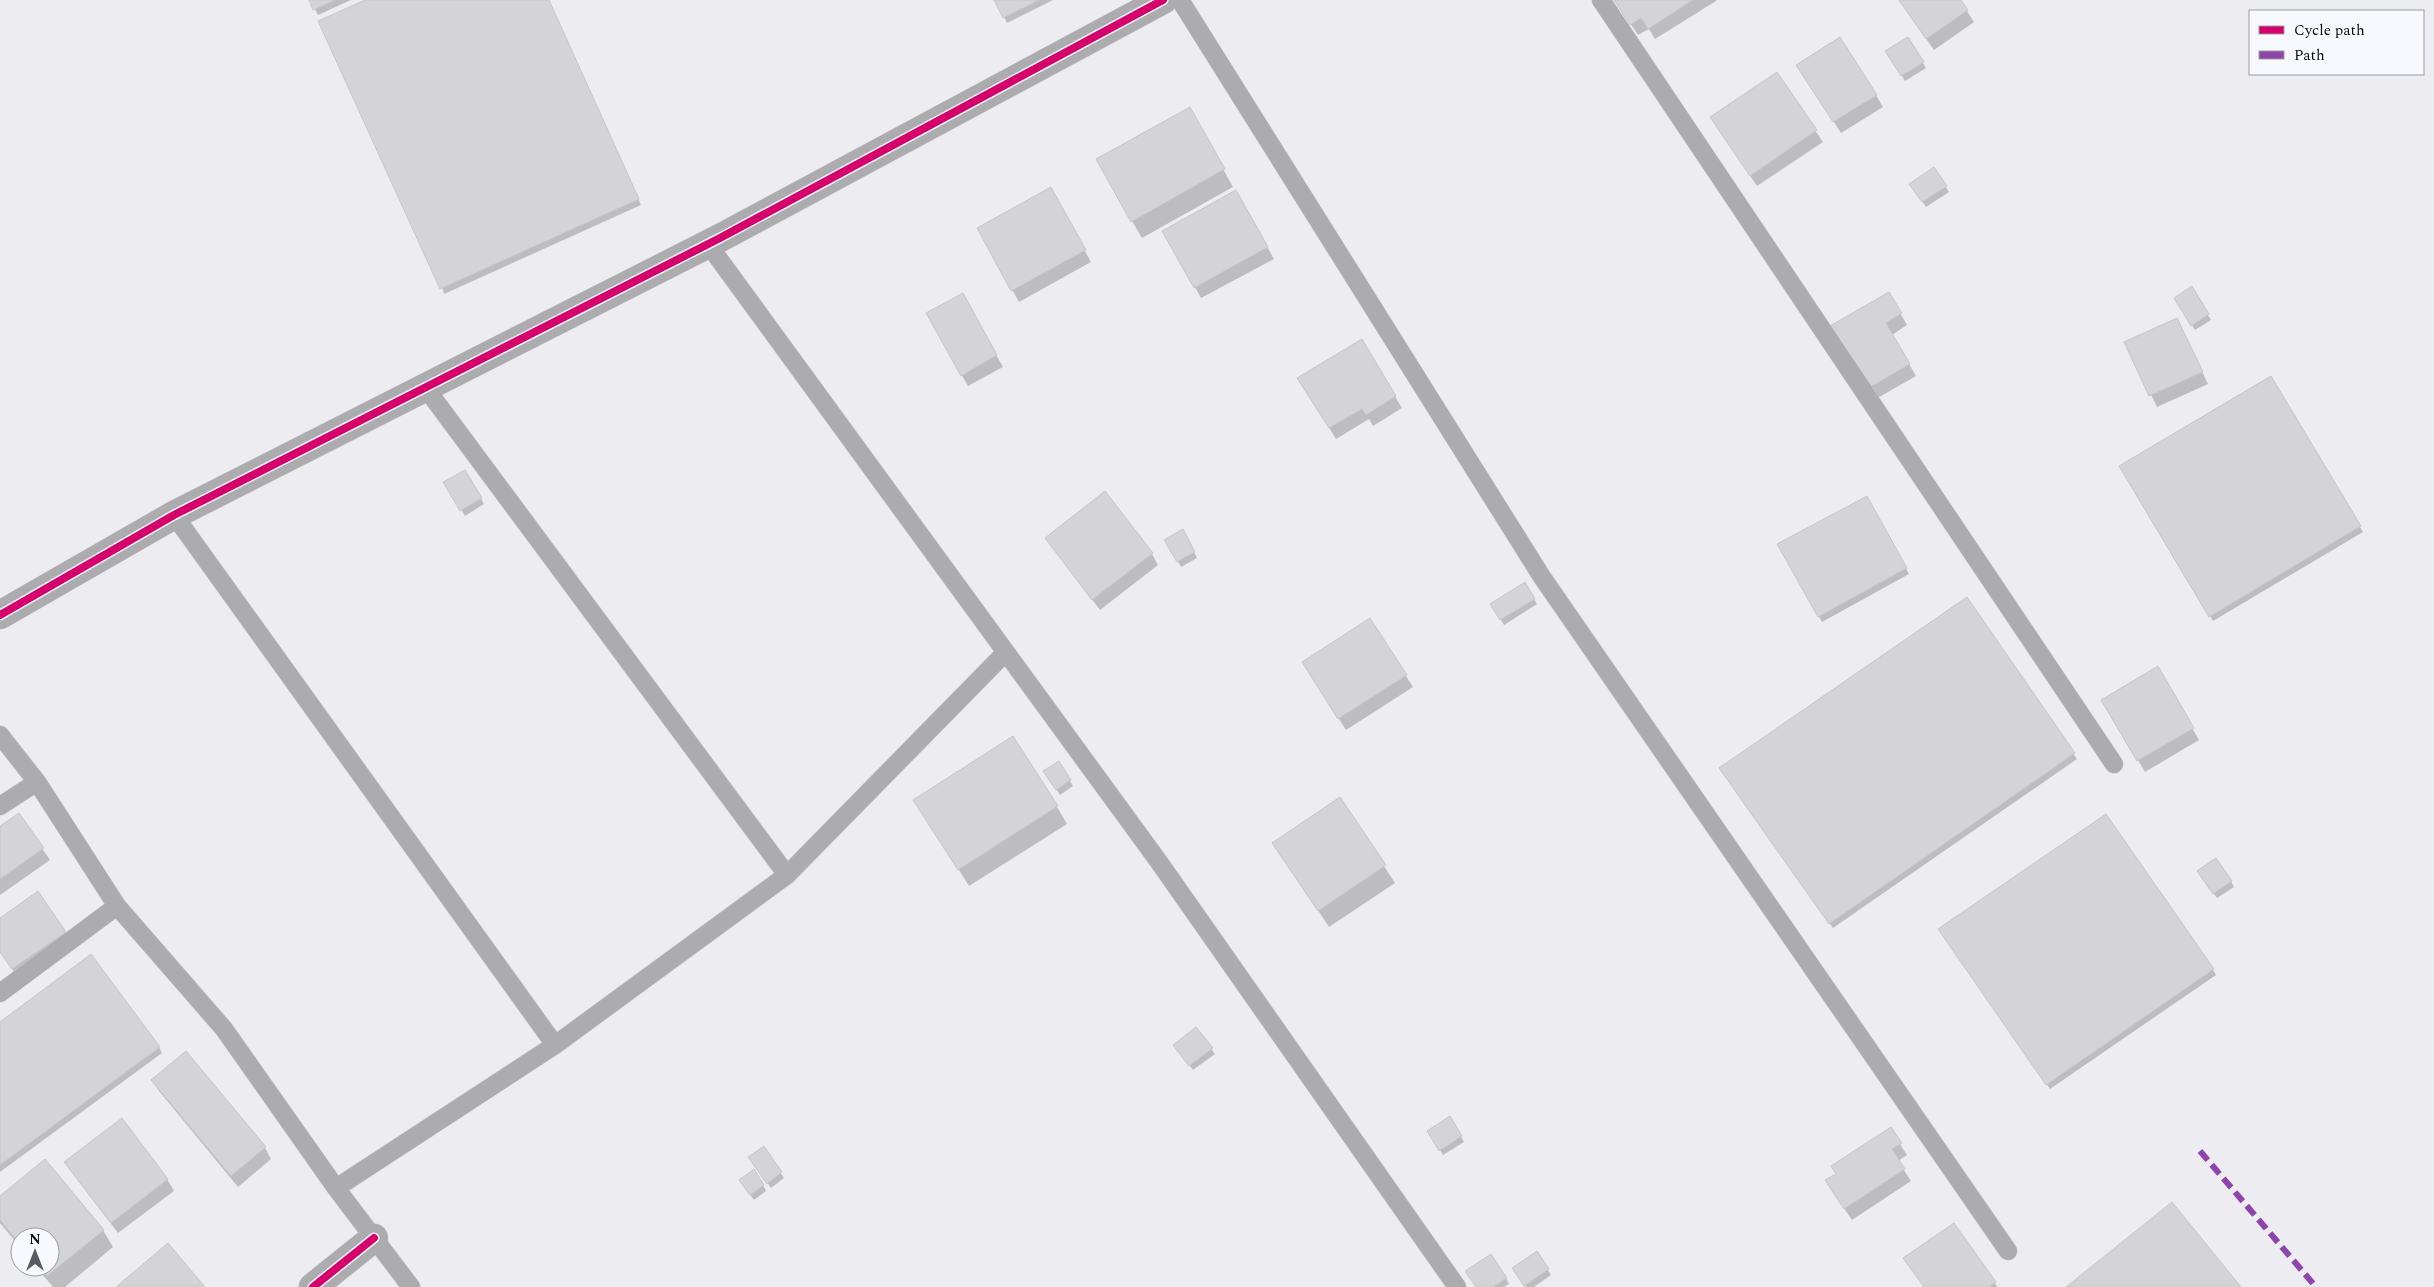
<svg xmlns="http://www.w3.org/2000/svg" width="2434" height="1287" font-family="Spectral,serif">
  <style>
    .shadow { fill: #0003 }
    .building { fill: #d4d4d6; stroke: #c6c6c9 }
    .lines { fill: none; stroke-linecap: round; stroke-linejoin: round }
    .lane-casing { stroke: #cacacc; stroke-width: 19 }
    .street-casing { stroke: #cacacc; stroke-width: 29 }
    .secondary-casing { stroke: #cacacc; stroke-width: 29 }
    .lane { stroke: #acacaf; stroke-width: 18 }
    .street { stroke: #acacaf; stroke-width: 28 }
    .secondary { stroke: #acacaf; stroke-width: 28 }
    .quiet { stroke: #8e44ad; stroke-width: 6; stroke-dasharray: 12 6; stroke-linecap: butt }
    .cycleway-casing { stroke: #f8f8ff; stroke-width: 11 }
    .cycleway { stroke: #d6006c; stroke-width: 8 }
  </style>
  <rect width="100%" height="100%" fill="#ededf1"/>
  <path class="shadow" d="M310,0h41l-33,15z
    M368,0h180l93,205 -197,89z
    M996,0h57l-46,23z
    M1615,0h101v1l-61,38 -6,-10 -11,6z
    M1899,0h61l14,22 -40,28z
    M1908,38l18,30 -21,13 -18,-30z
    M1776,73l47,69 -66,44 -39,-57z
    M1805,77l71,18 7,12 -42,26z
    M1190,109l43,78 -91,51 -10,-17z
    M1934,169l15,23 -23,15 -12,-18z
    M1050,188l41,74 -72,40 -41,-74z
    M1236,192l38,67 -73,39 -37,-67z
    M2191,288l20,32 -16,10 -20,-32z
    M962,294l41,73 -35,19 -41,-72z
    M1889,294l18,31 -15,10 24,41 -42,24 -43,-73z
    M2177,319l31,65 -51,23 -31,-64z
    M1361,341l41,67 -29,18 -4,-7 -33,20 -30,-49z
    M2270,377l93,155 -150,89 -92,-155z
    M465,471l19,33 -19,12 -20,-33z
    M1866,497l43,77 -87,48 -43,-77z
    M1183,531l14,27 -16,9 -15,-27z
    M1046,538l106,16 6,11 -58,45z
    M1534,599l3,5 -33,21 -12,-20z
    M1966,599l111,160 -244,169 -109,-154z
    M1370,620l43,67 -67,43 -36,-57z
    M2158,668l41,72 -54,32 -42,-72z
    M1059,762l14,24 -13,9 -15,-24z
    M1340,799l55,84 -66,44 -55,-84z
    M915,801l142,6 10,17 -98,62z
    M19,815l31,45 -50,35v-67z
    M2198,872l33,9 3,6 -17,11z
    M38,893l34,51 -52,36 -20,-28v-32z
    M1942,934l271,36 3,5 -166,114z
    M0,1023l159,24 3,6 -162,119z
    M1196,1028l19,26 -22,16 -15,-20z
    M152,1080l113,68 6,11 -33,28 -79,-96z
    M1450,1118l14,24 -21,13 -14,-23z
    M1890,1129l17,26 -9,6 13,20 -59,39 -19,-28z
    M763,1148l21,30 -13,10 -18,-25z
    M65,1163l102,16 7,12 -56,42z
    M743,1185h20l3,6 -12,9z
    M0,1197l103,33 10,17 -48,40h-12l-17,-20h14v-30h-30v10l-20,-24z
    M1537,1253l14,22 -17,12h-8l-9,-13z
    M1905,1259l90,24 2,4h-73z
    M1506,1278l3,6 -5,3h-27z"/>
  <path class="building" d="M309,0h27l-23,10z
    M365,0h184l90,199 -199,90 -122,-268z
    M994,0h46l-37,18z
    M1614,0h79l-45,29 -7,-11 -11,7z
    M1899,0h62l7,10 -42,29z
    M1840,37l37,58 -44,27 -37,-57z
    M1908,37l16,25 -23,14 -16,-25z
    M1777,72l40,58 -67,46 -40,-59z
    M1190,107l35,62 -94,53 -35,-63z
    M1934,167l13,19 -25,16 -13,-18z
    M1051,187l35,63 -75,41 -34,-63z
    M1236,190l32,57 -74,41 -32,-57z
    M2192,286l17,28 -18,12 -17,-28z
    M1889,292l13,21 -16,10 24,41 -43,25 -37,-63z
    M963,293l34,62 -36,21 -35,-63z
    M2177,318l26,54 -54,24 -25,-54z
    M1362,339l34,57 -30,19 -4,-6 -33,19 -32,-50z
    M2271,376l90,150 -152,91 -90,-151z
    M465,470l17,28 -22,13 -17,-29z
    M1105,491l48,62 -61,47 -47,-62z
    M1867,496l40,72 -89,49 -41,-73z
    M1183,529l12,23 -18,10 -13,-22z
    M1525,582l10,17 -35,21 -10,-16z
    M1967,597l108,156 -246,171 -110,-156z
    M1370,618l37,57 -69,44 -36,-57z
    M2158,666l36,62 -57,33 -36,-61z
    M1013,736l45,70 -100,64 -45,-70z
    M1059,761l12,19 -15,10 -13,-19z
    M1340,797l46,68 -68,46 -46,-68z
    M19,813l25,35 -44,31v-53z
    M2106,814l108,155 -168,116 -108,-156z
    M2216,858l16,23 -19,13 -16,-23z
    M38,891l28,41 -54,37 -12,-17v-34z
    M91,954l69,93 -160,118v-143z
    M1196,1027l17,21 -24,18 -16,-21z
    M186,1051l80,96 -35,29 -80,-96z
    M1450,1116l12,20 -23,15 -12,-20z
    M122,1118l46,61 -57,44 -47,-61z
    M1891,1127l11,16 -10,6 13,20 -61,40 -19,-29 11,-6 -5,-8z
    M764,1146l18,26 -15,12 -19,-27z
    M45,1159l59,71 -57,46 -8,-9h11v-30h-30v7l-20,-24v-24z
    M754,1169l10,16 -14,10 -11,-15z
    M2172,1202l69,85h-175z
    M1954,1223l42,59 -7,5h-65l-21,-29z
    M168,1243l37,44h-89z
    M1537,1251l12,18 -25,17 -12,-18z
    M1491,1254l16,24 -14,9h-17l-11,-16z"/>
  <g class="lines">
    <defs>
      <path id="lane" d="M1180,0l362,577 466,674
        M1601,0l513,764
        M708,244l451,618 298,425
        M425,387l362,488
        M174,515l381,530
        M0,735l37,47 80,124 107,123 112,159 219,-143 232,-170 218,-222
        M0,806l37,-24
        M0,993l117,-87
        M336,1188l75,99"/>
      <path id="street" d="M313,1287l61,-49"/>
      <path id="secondary" d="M0,615l174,-100 546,-277 443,-238"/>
    </defs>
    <use href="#lane" class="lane-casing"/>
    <use href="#street" class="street-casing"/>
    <use href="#secondary" class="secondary-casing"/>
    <use href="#lane" class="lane"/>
    <use href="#street" class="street"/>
    <use href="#secondary" class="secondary"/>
    <path class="quiet" d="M2200,1151l116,136"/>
    <defs>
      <path id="cycleway" d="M0,615l174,-100 546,-277 443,-238
        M313,1287l61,-49"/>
    </defs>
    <use href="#cycleway" class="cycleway-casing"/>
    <use href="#cycleway" class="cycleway"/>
  </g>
  <rect x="2249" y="10" width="175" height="65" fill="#f8f8ff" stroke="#9a9a9f"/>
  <rect x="2259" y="26" width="25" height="8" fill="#d6006c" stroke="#9a9a9f"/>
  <text x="2294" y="35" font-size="15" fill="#0d0d10">Cycle path</text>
  <rect x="2259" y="51" width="25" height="8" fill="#8e44ad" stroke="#9a9a9f"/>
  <text x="2294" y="60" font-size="15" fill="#0d0d10">Path</text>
  <g transform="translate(35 1252)"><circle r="24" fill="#f8f8ff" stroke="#9a9a9f"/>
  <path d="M0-4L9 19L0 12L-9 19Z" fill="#5b5b5f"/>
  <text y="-8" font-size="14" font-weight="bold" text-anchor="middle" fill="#0d0d10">N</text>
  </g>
</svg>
